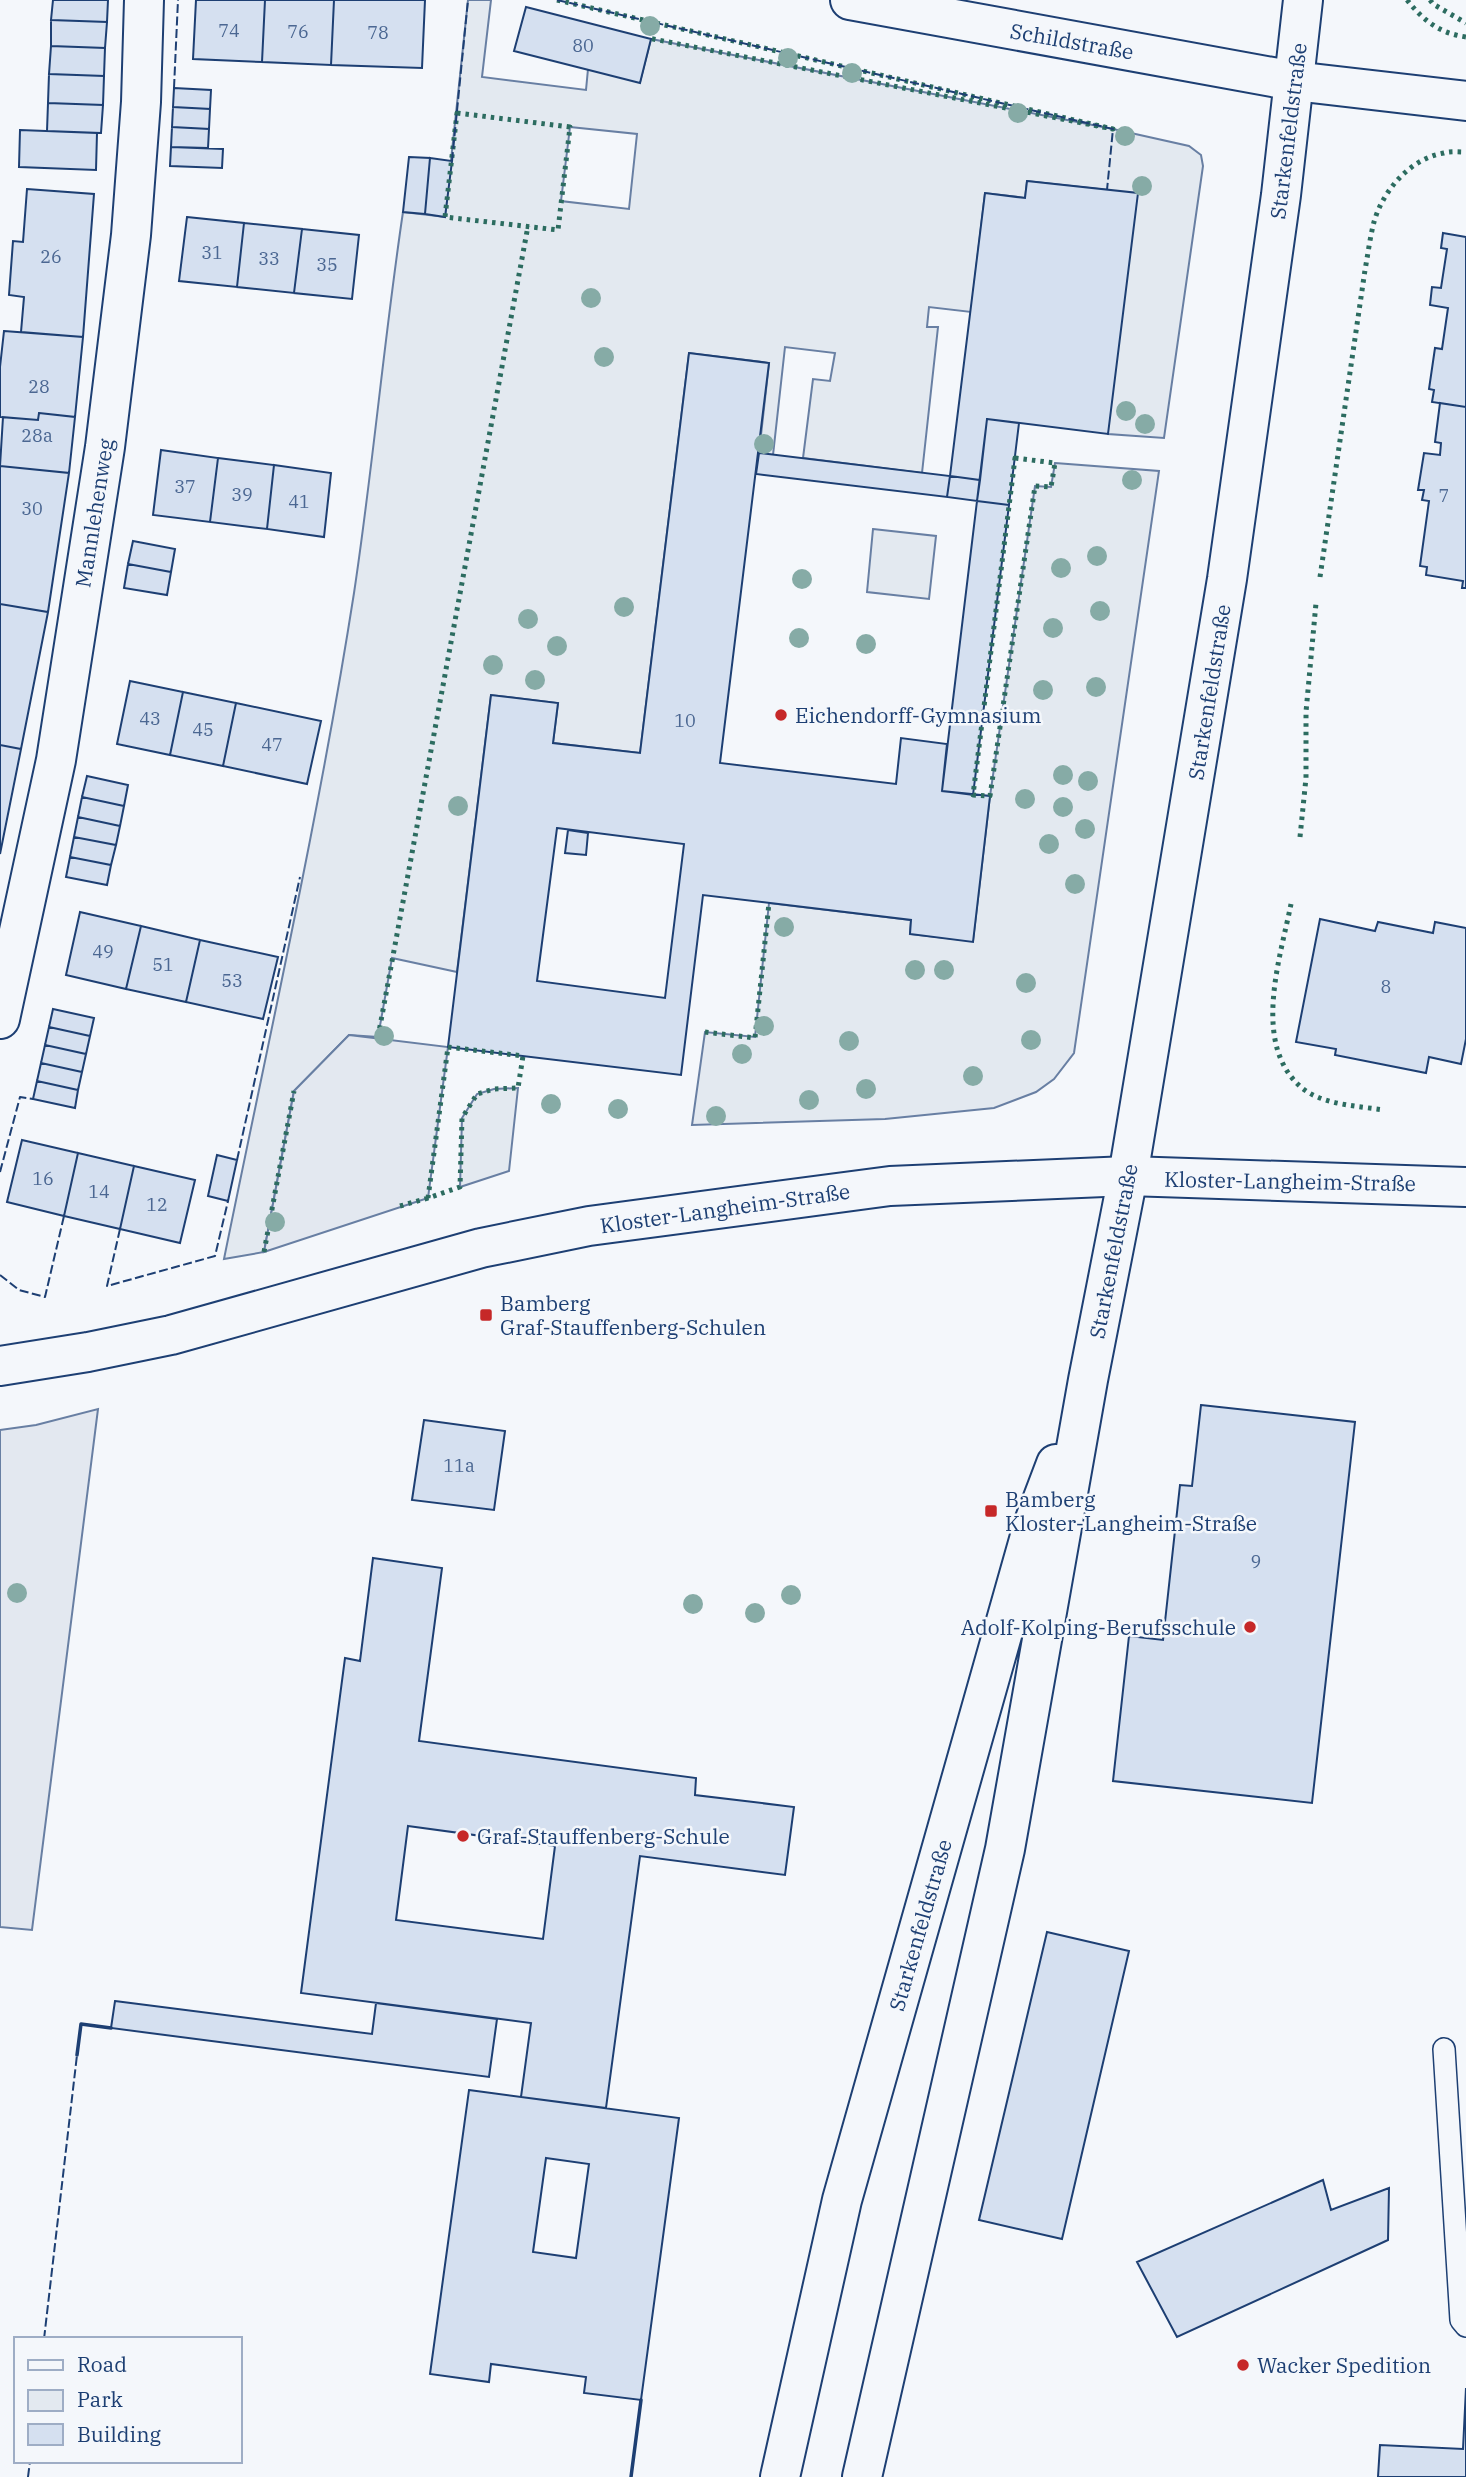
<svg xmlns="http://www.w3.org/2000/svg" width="1466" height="2477" font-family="'IBM Plex Serif',serif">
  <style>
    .green { fill: #e3e9f0; stroke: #687fa3; stroke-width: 2; fill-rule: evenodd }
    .parking { fill: #e3e8f0; stroke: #687fa3; stroke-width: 2 }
    .building { fill: #d5e0f0; stroke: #1d3f73; stroke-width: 2; fill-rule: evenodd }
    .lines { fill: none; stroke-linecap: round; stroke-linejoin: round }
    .service-casing { stroke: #1d3f73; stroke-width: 24 }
    .minor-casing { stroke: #1d3f73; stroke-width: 42 }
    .tertiary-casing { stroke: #1d3f73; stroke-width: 42 }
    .service { stroke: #f4f7fb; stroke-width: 21 }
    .minor { stroke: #f4f7fb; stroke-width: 38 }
    .tertiary { stroke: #f4f7fb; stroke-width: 38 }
    .hedge { stroke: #2c6c60; stroke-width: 5; stroke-dasharray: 3.5 5; stroke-linecap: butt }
    .fence { stroke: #1d3f73; stroke-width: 2; stroke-dasharray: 9 3.5; stroke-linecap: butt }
    .wall { stroke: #1d3f73; stroke-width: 3.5 }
    .tree { fill: #86aba6 }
    .poi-dot { fill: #c62828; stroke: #f4f7fb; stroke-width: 2.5 }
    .labels { text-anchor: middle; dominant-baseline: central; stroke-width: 5; stroke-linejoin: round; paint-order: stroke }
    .number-label { font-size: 18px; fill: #4b6792 }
    .street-label { font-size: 21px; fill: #1d3f73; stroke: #f4f7fb }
    .poi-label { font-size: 21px; fill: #1d3f73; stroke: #f4f7fb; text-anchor: start }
  </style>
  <rect width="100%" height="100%" fill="#f4f7fb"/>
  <path class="green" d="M468,0h23l-9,77 104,13 2,-21 52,13 11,-43 462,90 76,17 12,9 2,11 -39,272 -56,-4 -1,-244 -80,-9 -2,17 -40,-5 -14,119 -42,-5 -2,20h11l-16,146 -119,-15 10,-79 17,2 5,-28 -50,-6 -12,108 -14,-2 10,-90 -80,-10 -49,400 -87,-10 5,-40 -67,-8 -34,277 -65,-14 -14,79 -29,-2 -55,56 -30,161 -40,7c45,-222 95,-442 130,-666 19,-126 30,-254 49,-381l42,5zM570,127l67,7 -8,75 -68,-8z
    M1055,463l104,8 -85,582 -20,26 -18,13 -42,16 -109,11 -193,6 13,-93 50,5 14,-134 142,17 -1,14 63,7 17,-145 45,-310 16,1z
    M873,529l63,7 -7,63 -62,-7z
    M518,1088l-9,83 -49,16 2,-69 15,-24 17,-5z"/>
  <path class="parking" d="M349,1035l99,12 -20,151 -164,54 30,-161z
    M98,1409l-66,521 -32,-3v-497l36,-5z"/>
  <path class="building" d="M53,0h55l-1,22 -56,-2z
    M196,0h69l-3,62 -69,-3z
    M265,0h69l-3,65 -69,-3z
    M334,0h91l-3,68 -91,-3z
    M526,7l125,32 -11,44 -126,-32z
    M51,20l56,2 -2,26 -54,-2z
    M51,46l54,2 -1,28 -55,-2z
    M49,74l55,2 -1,29 -55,-2z
    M174,88l37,2 -1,19 -37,-2z
    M48,103l55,2 -2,28 -54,-2z
    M173,107l37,2 -1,20 -37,-2z
    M172,127l37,2 -1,19 -37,-1z
    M20,130l77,3 -1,37 -77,-3z
    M171,147l52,2 -1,19 -52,-2z
    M409,157l21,1 -5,56 -22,-2z
    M430,158l22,3 -7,56 -20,-3z
    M1027,181l111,12 -30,241 -121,-15 -7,61 -30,-4 35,-283 40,5z
    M27,189l67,5 -11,143 -62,-5 3,-35 -15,-2 4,-54 10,1z
    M187,217l57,6 -7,64 -58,-6z
    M244,223l58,6 -8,64 -57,-6z
    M302,229l57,6 -7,64 -58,-6z
    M1443,233l23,4v170l-34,-5 2,-12 -5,-1 6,-41 7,1 6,-41 -18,-3 2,-18 9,1 6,-39 -6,-1z
    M4,331l79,6 -8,80 -36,-4 -1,7 -38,-3v-50z
    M689,353l80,10 -49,400 176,21 5,-46 46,6 -5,47 48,5 -17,146 -63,-8 1,-14 -208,-25 -22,180 -233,-28 43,-352 67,8 -5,40 87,10zM557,828l127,16 -19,154 -128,-17z
    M1440,403l26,4v181h-4l1,-7 -37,-6 1,-8 -7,-1 9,-65 -7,-1 2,-10h-6l6,-37 16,2 1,-12 -6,-1z
    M39,413l36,4 -6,56 -69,-7 3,-49 35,3z
    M987,419l32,4 -10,82 -32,-4z
    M161,450l57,8 -8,64 -57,-7z
    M759,453l191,23 -3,21 -191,-23z
    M218,458l56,7 -7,64 -57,-7z
    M274,465l57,8 -7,64 -57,-8z
    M0,466l69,7 -21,139 -48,-8z
    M950,476l30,4 -3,21 -30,-4z
    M977,501l32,4 -36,290 -31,-4z
    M133,541l42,8 -4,23 -43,-8z
    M128,564l43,8 -4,23 -43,-7z
    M0,604l48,8 -27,137 -21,-4z
    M130,681l53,11 -13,63 -53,-11z
    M183,692l53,11 -13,63 -53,-11z
    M236,703l85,18 -14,63 -84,-18z
    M0,745l21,4 -21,105z
    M87,776l41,9 -4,21 -42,-9z
    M82,797l42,9 -4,20 -42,-9z
    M78,817l42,9 -4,19 -42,-8z
    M568,830l20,3 -2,22 -21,-2z
    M74,837l42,8 -5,20 -41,-8z
    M70,857l41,8 -4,20 -41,-8z
    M80,912l61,14 -15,63 -60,-14z
    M1320,919l55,12 3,-9 55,11 2,-11 31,6v111l-5,25 -32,-7 -3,16 -91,-18 1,-6 -40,-7z
    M141,926l59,14 -14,62 -60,-13z
    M200,940l78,17 -15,62 -77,-17z
    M53,1009l41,9 -4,18 -41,-9z
    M49,1027l41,9 -4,18 -41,-9z
    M45,1045l41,9 -4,18 -41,-9z
    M41,1063l41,9 -4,18 -41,-9z
    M37,1081l41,9 -3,18 -42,-9z
    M22,1140l56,13 -14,63 -57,-14z
    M78,1153l56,13 -14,63 -56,-13z
    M217,1155l20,5 -9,41 -20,-5z
    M134,1166l61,14 -15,63 -60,-14z
    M1201,1405l154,17 -43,381 -199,-22 16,-145 34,4 17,-155 12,1z
    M424,1420l81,11 -11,79 -82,-10z
    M373,1558l69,10 -23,173 277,37 -1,17 99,12 -9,68 -145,-19 -34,252 -85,-11 10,-74 -230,-30 44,-335 15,3zM408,1826l147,20 -12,93 -147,-19z
    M1047,1932l82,19 -67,288 -83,-19z
    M115,2001l257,33 4,-31 121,16 -8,58 -378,-49z
    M469,2090l210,28 -38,282 -57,-7 2,-16 -95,-13 -2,18 -59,-8zM546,2158l43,6 -13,94 -43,-6z
    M1323,2180l8,30 58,-22 -1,52 -211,97 -40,-75z
    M1466,2388v89h-88l2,-32 83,4z"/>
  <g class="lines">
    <defs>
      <path id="service" d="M1444,2049l17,271 5,6"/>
      <path id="minor" d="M850,0l444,81 172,20
        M0,1019l56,-259 49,-313 26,-212 10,-133 3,-102
        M0,1366l88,-14 83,-17 310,-87 108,-22 301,-40 238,-10 338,11"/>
      <path id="tertiary" d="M780,2477l62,-277 192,-678 22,-58
        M862,2477l143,-628 83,-469 40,-204 99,-597 54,-384 22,-195"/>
    </defs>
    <use href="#service" class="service-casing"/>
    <use href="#minor" class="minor-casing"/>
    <use href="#tertiary" class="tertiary-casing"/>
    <use href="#service" class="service"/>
    <use href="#minor" class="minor"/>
    <use href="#tertiary" class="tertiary"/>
    <path class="hedge" d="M557,0l556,129 -465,-91
      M1407,0c17,21 32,33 59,37
      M1430,0l3,4 33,19
      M457,113l113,14 -12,103 -113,-13z
      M1015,458l40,5 -4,24 -16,-1 -45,310 -17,-1z
      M1320,577l45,-307c3,-16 5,-33 9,-48 9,-32 37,-64 70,-69 7,-2 15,-1 22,-1
      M1300,837l6,-59v-66l10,-109
      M1291,904c-11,55 -40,141 11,184 21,17 56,18 82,22
      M705,1032l50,6 14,-135
      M378,1037l150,-811
      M448,1047l75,9 -5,32 -24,1 -17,5 -15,24 -2,69 -32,11z
      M400,1206l28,-8
      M264,1252l30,-161"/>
    <path class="fence" d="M557,0l556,129 -6,61
      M174,88l4,-88
      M452,161l16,-161
      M237,1160l63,-283
      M0,1172l20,-75 13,2
      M120,1229l-13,57 108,-30 13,-55
      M0,1275l19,15 26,7 19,-81
      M44,2339l33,-284
      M28,2477l2,-16"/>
    <path class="wall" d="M77,2055l4,-31 30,4
      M631,2477l10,-77"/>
  </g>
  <g class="tree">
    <circle cx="650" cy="26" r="10"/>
    <circle cx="788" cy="58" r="10"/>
    <circle cx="852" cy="73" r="10"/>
    <circle cx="1018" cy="113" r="10"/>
    <circle cx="1125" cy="136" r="10"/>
    <circle cx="1142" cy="186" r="10"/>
    <circle cx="591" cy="298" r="10"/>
    <circle cx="604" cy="357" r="10"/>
    <circle cx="1126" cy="411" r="10"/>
    <circle cx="1145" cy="424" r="10"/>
    <circle cx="764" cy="444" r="10"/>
    <circle cx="1132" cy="480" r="10"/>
    <circle cx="1097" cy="556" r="10"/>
    <circle cx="1061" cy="568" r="10"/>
    <circle cx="802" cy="579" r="10"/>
    <circle cx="624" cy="607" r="10"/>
    <circle cx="1100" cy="611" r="10"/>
    <circle cx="528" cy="619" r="10"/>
    <circle cx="1053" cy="628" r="10"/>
    <circle cx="799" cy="638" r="10"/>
    <circle cx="866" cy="644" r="10"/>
    <circle cx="557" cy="646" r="10"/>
    <circle cx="493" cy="665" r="10"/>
    <circle cx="535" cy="680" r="10"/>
    <circle cx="1096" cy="687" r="10"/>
    <circle cx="1043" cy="690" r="10"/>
    <circle cx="1063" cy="775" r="10"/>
    <circle cx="1088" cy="781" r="10"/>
    <circle cx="1025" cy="799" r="10"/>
    <circle cx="458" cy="806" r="10"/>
    <circle cx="1063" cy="807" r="10"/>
    <circle cx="1085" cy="829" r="10"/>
    <circle cx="1049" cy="844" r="10"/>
    <circle cx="1075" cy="884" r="10"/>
    <circle cx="784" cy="927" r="10"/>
    <circle cx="915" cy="970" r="10"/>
    <circle cx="944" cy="970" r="10"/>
    <circle cx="1026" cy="983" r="10"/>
    <circle cx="764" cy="1026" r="10"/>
    <circle cx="384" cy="1036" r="10"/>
    <circle cx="1031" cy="1040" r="10"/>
    <circle cx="849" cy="1041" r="10"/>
    <circle cx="742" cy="1054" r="10"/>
    <circle cx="973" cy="1076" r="10"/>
    <circle cx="866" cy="1089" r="10"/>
    <circle cx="809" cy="1100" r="10"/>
    <circle cx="551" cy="1104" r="10"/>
    <circle cx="618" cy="1109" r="10"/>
    <circle cx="716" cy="1116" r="10"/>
    <circle cx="275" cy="1222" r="10"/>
    <circle cx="17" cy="1593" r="10"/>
    <circle cx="791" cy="1595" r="10"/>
    <circle cx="693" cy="1604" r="10"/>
    <circle cx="755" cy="1613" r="10"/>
  </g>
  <g class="poi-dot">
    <circle cx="781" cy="715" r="7"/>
    <rect x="479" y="1308" width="14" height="14" rx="3.5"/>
    <rect x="984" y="1504" width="14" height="14" rx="3.5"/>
    <circle cx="1250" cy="1627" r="7"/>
    <circle cx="463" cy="1836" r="7"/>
    <circle cx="1243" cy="2365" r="7"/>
  </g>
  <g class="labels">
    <g class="number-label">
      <text x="229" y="30">74</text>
      <text x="298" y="31">76</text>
      <text x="378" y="32">78</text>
      <text x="583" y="45">80</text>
      <text x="212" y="252">31</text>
      <text x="51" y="256">26</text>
      <text x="269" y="258">33</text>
      <text x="327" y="264">35</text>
      <text x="39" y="386">28</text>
      <text x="37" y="435">28a</text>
      <text x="185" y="486">37</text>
      <text x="242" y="494">39</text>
      <text x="1444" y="495">7</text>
      <text x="299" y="501">41</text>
      <text x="32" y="508">30</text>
      <text x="150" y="718">43</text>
      <text x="685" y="720">10</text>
      <text x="203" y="729">45</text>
      <text x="272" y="744">47</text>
      <text x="103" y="951">49</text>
      <text x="163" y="964">51</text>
      <text x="232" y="980">53</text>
      <text x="1386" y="986">8</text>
      <text x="43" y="1178">16</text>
      <text x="99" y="1191">14</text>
      <text x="157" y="1204">12</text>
      <text x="459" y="1465">11a</text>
      <text x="1256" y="1561">9</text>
    </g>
    <g class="street-label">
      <text transform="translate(1072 41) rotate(10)">Schildstraße</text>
      <text transform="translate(1288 131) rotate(-83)">Starkenfeldstraße</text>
      <text transform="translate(94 513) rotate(-81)">Mannlehenweg</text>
      <text transform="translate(1209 692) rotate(-81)">Starkenfeldstraße</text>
      <text transform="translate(1290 1181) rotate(1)">Kloster-Langheim-Straße</text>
      <text transform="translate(725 1208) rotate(-8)">Kloster-Langheim-Straße</text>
      <text transform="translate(1113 1251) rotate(-79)">Starkenfeldstraße</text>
      <text transform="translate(920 1925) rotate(-74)">Starkenfeldstraße</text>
    </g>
    <g class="poi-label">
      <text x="795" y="715">Eichendorff-Gymnasium</text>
      <text x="500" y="1303">Bamberg<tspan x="500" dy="24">Graf-Stauffenberg-Schulen</tspan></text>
      <text x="1005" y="1499">Bamberg<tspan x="1005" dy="24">Kloster-Langheim-Straße</tspan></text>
      <text x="1236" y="1627" text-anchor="end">Adolf-Kolping-Berufsschule</text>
      <text x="477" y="1836">Graf-Stauffenberg-Schule</text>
      <text x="1257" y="2365">Wacker Spedition</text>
    </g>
  </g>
  <rect x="14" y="2337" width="228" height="126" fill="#f4f7fb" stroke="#9eadc5" stroke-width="2"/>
  <rect x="28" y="2360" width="35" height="10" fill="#f4f7fb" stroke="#9eadc5" stroke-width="2"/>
  <text x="77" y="2372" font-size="21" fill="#1d3f73">Road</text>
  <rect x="28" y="2390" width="35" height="21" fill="#e3e9f0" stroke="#9eadc5" stroke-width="2"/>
  <text x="77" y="2407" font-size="21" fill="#1d3f73">Park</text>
  <rect x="28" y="2424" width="35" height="21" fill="#d5e0f0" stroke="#9eadc5" stroke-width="2"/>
  <text x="77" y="2442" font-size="21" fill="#1d3f73">Building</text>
</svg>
